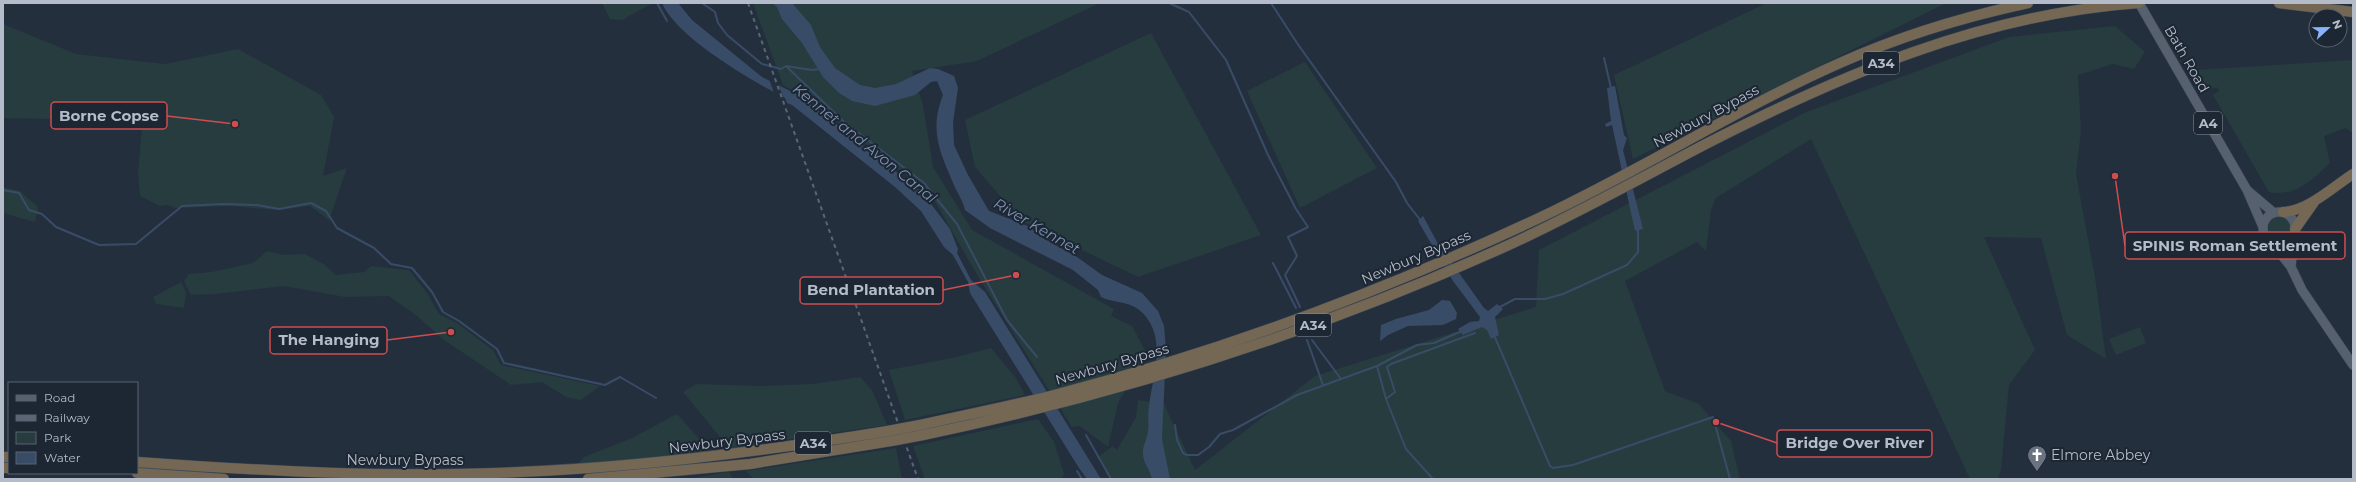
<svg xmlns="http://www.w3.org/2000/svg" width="2356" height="482" font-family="Montserrat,sans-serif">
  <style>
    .green { fill: #263c3f }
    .water { fill: #394c67 }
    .pier { fill: #242f3e }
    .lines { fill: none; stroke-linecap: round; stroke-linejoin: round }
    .stream { stroke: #394c67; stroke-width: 2 }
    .primary-casing { stroke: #414a57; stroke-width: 10 }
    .highway-casing { stroke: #434c59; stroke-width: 11 }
    .primary { stroke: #56606e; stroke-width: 9 }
    .highway { stroke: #746855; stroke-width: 10 }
    .rail { stroke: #5a6575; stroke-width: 2; stroke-dasharray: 4 4; stroke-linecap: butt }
    .highway-bridge-casing { stroke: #434c59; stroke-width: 11; stroke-linecap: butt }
    .highway-bridge { stroke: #746855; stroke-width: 10 }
    .labels { text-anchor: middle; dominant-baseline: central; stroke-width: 4; stroke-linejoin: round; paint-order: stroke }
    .shield { fill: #1d2633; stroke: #878f9c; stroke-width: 1 }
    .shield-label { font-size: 13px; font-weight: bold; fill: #b4bcc9 }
    .street-label { font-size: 14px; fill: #b4bcc9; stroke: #1d2633 }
    .poi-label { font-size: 14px; fill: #b4bcc9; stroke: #1d2633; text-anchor: start }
    .water-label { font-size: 15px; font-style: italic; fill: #7c92b1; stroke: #1d2633 }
    .leader { fill: none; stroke: #ce4d50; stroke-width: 1.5 }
    .callout-dot { fill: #ce4d50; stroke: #1d2633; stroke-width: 1.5 }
    .callout { fill: #1d2633; stroke: #ce4d50; stroke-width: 1.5 }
    .callout-label { font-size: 15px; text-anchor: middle; font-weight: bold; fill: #b4bcc9 }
  </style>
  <rect width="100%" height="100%" fill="#242f3e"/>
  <path class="green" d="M602,3h51l-31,17 -12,-1z
    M753,3h347l-123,58 -65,10 11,34 10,62 39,63 142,79 -3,7 21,10 15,28 -29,49 -10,44 -28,-21 -8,1 -96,-154 -40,-70 -17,-18 -86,-66 -34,-25 -16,-9z
    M1767,3h179l-313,156 -19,-84z
    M3,24l73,30 89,10 73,-15 83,46 13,22 -11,59 24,-8 -18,52 -19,-14 -32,4 -47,-4 -55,2 -9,-3 -7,1 -20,-10 -2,-23 4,-46 -8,-6 -131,-3z
    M2115,26l30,26 -11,17 -21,-5 -35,11 3,56 -5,43 19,103 11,82 -39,-24 -26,-97 -57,-1 51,113 -26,35 -8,84 -3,10h-28l-159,-340 -95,59 -5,12 -5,41 -9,-9 -72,39 40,110 34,13 32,37 9,38h-629l-12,-23 14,-10 4,4 19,-33 2,-17 26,4 31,66 120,-94 221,-69 3,-57 265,-137 205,-76z
    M1151,33l110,202 -123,42 -116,-56 -47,-54 -10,-47z
    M2353,60v73l-7,-5 -22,8 6,27c-18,17 -34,34 -61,29l-56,-97 6,-4 -2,-4 -8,3 -12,-20z
    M1305,62l72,106 -77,40 -53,-117z
    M3,187l17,4 18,16 -3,15 -32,-9z
    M2268 228a11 11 0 1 1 22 0a11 11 0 1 1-22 0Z
    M267,251l16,4 22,-1 20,11 11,10 28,-3 7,-6 38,4 18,23 12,21 18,9 36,27 8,15 99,21 -19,14 -15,-3 -24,-15 -31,3 -67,-45 -27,-24 -28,-20 -44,1 -61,-11 -68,8 -25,1 -7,-14 5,-7 23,-2 41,-9z
    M181,282l5,10 -2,16 -28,-4 -3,-7z
    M2140,327l6,16 -30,12 -7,-16z
    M991,348l25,30 9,17 -120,25 -16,-50 68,-13z
    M860,377l12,13 15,35 -158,23 -46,-56 13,-8 64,2 53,-2z
    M677,414l33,37 -132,13 6,-7 48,-19z
    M1038,419l16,23 10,32 -2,5h-137l-12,-33z
    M896,448l6,31h-148l-8,-8z
    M729,472l4,7h-47z"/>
  <path class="water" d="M662,3h16l14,17 70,57 38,19 122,96 28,37 8,20 -1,4 14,27 14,12 116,187h-14l-8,-11 -109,-175 -2,-11 -15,-27 -9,-8 -23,-36 -26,-24 -103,-82 -5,-2 -2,-5c-33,-17 -109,-61 -123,-95z
    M772,3h20l19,22 9,22 15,21 25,17 15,3 21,-4 34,-16 8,1 16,7 4,12 -5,34 1,23 14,30 21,36 41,16 9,9 38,21 25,18 40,18 16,18 6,15 2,24 -4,89 8,40h-18c-2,-10 -10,-17 -9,-28 0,-5 3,-10 4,-15 3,-10 0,-20 2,-30 4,-32 20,-73 -11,-97 -11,-8 -25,-6 -37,-12l-3,-7 -25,-20 -83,-42 -25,-18c-2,-9 -7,-16 -11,-25 -14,-33 -25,-54 -11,-90l-6,-14 -6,1 -16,13 -40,11 -23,-5 -13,-8 -16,-16 -21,-34 -20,-24 -5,-12z
    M1615,86l9,49 3,3 -4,12 20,79 -8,2 -23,-106 -6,2 -1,-3 6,-3 -4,-33z
    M1423,216l14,26 47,66 4,3 9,-7 6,5 -8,8 4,18 -8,4 -4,-9 -5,-3 -19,8 -5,-6 12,-7 9,-1 1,-4 -27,-36 -35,-60z
    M1442,300l8,1 7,12 -1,6 -13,6 -35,1 -20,9 -8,6 1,-16 15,-6 33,-9z"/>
  <path class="pier" d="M769,79l9,4 8,22 -3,-5 -8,-4z"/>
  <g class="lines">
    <path class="stream" d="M657,3l10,18
      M702,3l13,9 3,11 9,12 35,29 19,5 5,-3 26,4 7,-1
      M1169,3l20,9 37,48 42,95 28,54 12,18 -20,10 9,19 -12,19 15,32
      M1271,3l26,40 99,139 11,21 14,18
      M1604,58l7,30
      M786,66l57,55 81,62 33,41 50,96 30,37
      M3,190l16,3 10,17 13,4 14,13 43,18 37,-1 46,-38 41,-2 34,1 22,4 32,-6 15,8 11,17 37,20 17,16 21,4 20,24 11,20 16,9 38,28 7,14 101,22 15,-8 36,21
      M1273,263l23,45
      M1498,308l17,-9h30l18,-5 64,-29 11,-13v-24
      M1494,335l56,131 3,2 20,-3 140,-48 17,62
      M1307,340l16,45
      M1312,340l29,39
      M1377,366l9,33 20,50 27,30
      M1386,399l9,-7 -8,-25 4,-3 84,-31
      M1175,425l2,15 6,13 4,2h11l11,-8 11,-13 13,-4 64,-35 80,-29 40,-21 17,-2 28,-12
      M1086,435l25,44
      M1077,471l5,8"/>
    <defs>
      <path id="primary" d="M2139,3l108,187 16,37
        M2247,190l27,23
        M2263 228a16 16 0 1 1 32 0a16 16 0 1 1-32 0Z
        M2272,243l19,24 11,23 51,75
        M2291,267l3,-32"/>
      <path id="highway" d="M2279,3l74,9
        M2283,212c25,-1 50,-25 70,-38
        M2295,229l19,-27
        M920,425c45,-10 90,-19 134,-30 167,-43 327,-103 483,-176 103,-48 199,-110 303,-156 60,-27 123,-46 188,-60
        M923,435c202,-42 399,-105 588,-191 65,-30 128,-65 191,-98 138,-71 281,-132 437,-143
        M3,457h6
        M137,462c127,9 255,16 382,10 124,-5 246,-21 369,-41
        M3,468h6
        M137,473l87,6
        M588,479l162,-15 141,-23"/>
    </defs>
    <use href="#primary" class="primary-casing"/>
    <use href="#highway" class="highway-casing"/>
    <use href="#primary" class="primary"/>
    <use href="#highway" class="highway"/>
    <path class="rail" d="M748,3l170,476"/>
    <defs>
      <path id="highway-bridge" d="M888,431l32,-6
        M891,441l32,-6"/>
    </defs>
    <use href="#highway-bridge" class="highway-bridge-casing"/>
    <use href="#highway-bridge" class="highway-bridge"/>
  </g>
  <defs>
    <symbol id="church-pin" viewBox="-11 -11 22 30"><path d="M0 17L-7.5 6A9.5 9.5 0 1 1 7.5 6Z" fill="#6b7280" stroke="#1d2633"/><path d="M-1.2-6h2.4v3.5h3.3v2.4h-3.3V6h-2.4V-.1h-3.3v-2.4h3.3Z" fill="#fff"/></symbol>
  </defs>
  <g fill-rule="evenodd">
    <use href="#church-pin" x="2026" y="444" width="22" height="30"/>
  </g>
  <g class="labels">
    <g class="shield">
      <rect x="1863" y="52" width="36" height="22" rx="3"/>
      <rect x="2194" y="112" width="28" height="22" rx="3"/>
      <rect x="1295" y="314" width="36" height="22" rx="3"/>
      <rect x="795" y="432" width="36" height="22" rx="3"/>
    </g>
    <g class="shield-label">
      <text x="1881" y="63">A34</text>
      <text x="2208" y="123">A4</text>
      <text x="1313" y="325">A34</text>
      <text x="813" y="443">A34</text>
    </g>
    <g class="street-label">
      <text transform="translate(2187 59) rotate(60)">Bath Road</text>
      <text transform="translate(1706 116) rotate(-28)">Newbury Bypass</text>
      <text transform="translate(1416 257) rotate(-23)">Newbury Bypass</text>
      <text transform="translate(1112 364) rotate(-16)">Newbury Bypass</text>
      <text transform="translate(727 441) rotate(-7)">Newbury Bypass</text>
      <text x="405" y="460">Newbury Bypass</text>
    </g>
    <g class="poi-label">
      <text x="2051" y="455">Elmore Abbey</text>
    </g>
    <g class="water-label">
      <text transform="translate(865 143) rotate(39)">Kennet and Avon Canal</text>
      <text transform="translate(1037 226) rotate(30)">River Kennet</text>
    </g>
  </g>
  <path class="leader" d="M235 124L167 116M2115 176L2125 246M1016 275L943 290M451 332L387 340M1716 422L1777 443"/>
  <g class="callout-dot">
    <circle cx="235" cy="124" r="4"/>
    <circle cx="2115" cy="176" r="4"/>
    <circle cx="1016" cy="275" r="4"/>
    <circle cx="451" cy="332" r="4"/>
    <circle cx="1716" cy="422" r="4"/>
  </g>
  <g class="callout">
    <rect x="51" y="102" width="116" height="27" rx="4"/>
    <rect x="2125" y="232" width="220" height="27" rx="4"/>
    <rect x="800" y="277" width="143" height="27" rx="4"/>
    <rect x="270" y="327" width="117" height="27" rx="4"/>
    <rect x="1777" y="430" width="155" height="27" rx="4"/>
  </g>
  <g class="callout-label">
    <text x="109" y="121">Borne Copse</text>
    <text x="2235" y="251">SPINIS Roman Settlement</text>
    <text x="871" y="295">Bend Plantation</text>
    <text x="329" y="345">The Hanging</text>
    <text x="1855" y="448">Bridge Over River</text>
  </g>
  <rect width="2356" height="482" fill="none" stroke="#b4bcc9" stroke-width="8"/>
  <rect x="8" y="382" width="130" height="92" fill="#1d2633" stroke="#59626f"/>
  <rect x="16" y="395" width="20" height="6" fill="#56606e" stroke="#59626f"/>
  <text x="44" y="402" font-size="12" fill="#b4bcc9">Road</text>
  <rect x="16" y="415" width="20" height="6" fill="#5a6575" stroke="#59626f"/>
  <text x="44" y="422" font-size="12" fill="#b4bcc9">Railway</text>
  <rect x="16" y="432" width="20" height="12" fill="#263c3f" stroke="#59626f"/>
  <text x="44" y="442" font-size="12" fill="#b4bcc9">Park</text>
  <rect x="16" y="452" width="20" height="12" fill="#394c67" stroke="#59626f"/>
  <text x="44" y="462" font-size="12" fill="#b4bcc9">Water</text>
  <g transform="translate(2328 28) rotate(68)"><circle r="19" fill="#1d2633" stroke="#59626f"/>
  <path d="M0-3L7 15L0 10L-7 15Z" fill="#8ab4f8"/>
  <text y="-6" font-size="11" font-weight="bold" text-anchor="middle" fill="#b4bcc9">N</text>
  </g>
</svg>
